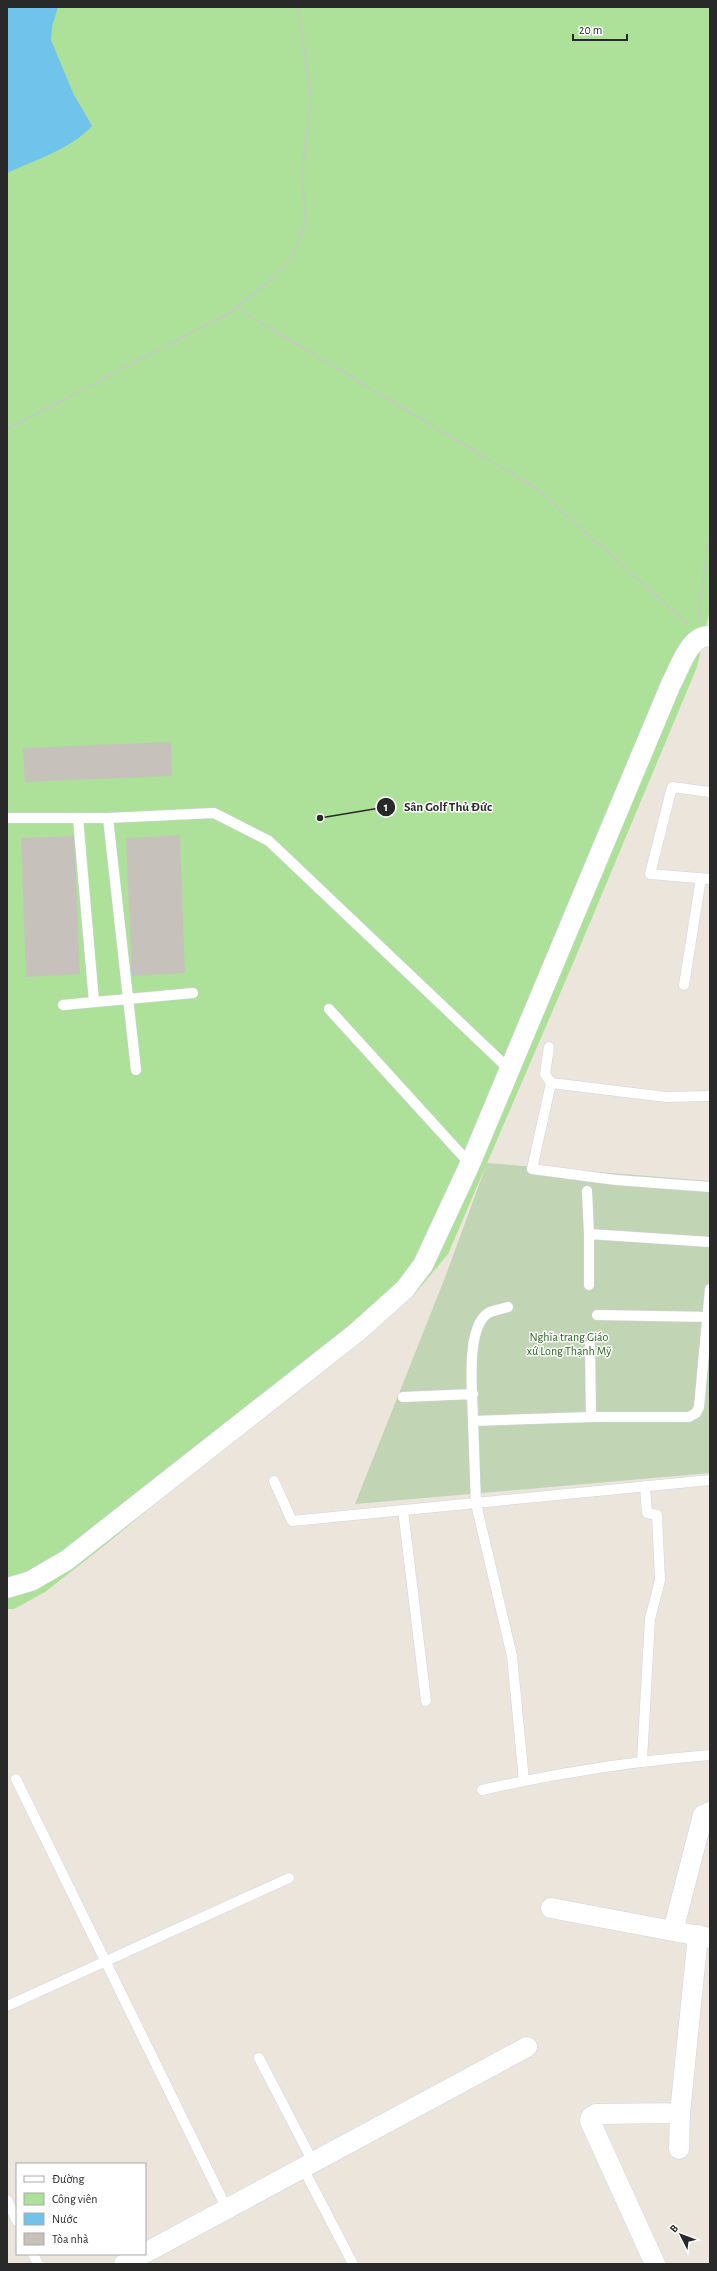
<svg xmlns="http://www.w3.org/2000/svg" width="717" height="2271" font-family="'Alegreya Sans',sans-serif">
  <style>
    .green { fill: #ade099 }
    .cemetery { fill: #c1d4b3 }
    .water { fill: #70c4eb }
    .building { fill: #c6c2bb }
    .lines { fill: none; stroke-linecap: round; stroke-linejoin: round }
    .service-casing { stroke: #d0d3e2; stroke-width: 11 }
    .minor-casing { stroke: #d0d3e2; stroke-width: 21 }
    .path { stroke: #c7c7c7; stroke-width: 2.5; stroke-dasharray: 3 2; stroke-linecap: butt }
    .service { stroke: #fff; stroke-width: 10 }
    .minor { stroke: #fff; stroke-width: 20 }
    .labels { text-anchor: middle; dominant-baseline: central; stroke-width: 3; stroke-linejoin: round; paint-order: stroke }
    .park-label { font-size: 12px; fill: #27631c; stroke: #fff }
    .leader { fill: none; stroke: #292929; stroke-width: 1.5 }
    .callout-dot { fill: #292929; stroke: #fff; stroke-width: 1.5 }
    .mark-label { font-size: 12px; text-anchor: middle; font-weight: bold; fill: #fff }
    .callout-label { font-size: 13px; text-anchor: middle; font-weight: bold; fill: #292929; stroke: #fff; stroke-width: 3; stroke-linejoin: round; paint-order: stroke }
  </style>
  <rect width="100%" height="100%" fill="#ebe5db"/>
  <path class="green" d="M7,7h703v602l-13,58 -126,301 -123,286 -35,42 -48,36 -265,217 -55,43 -31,17h-7z"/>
  <path class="cemetery" d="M487,1163l223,18v292l-355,31 91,-229z"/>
  <path class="water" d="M7,7h51l-6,20 -1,13 22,53 19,33c-21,23 -57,34 -85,47z"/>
  <path class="building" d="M171,742l1,34 -147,6 -2,-34z
    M180,835l5,138 -53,3 -6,-138z
    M74,836l6,138 -54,3 -5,-139z"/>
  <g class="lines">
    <defs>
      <path id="service" d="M710,792l-38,-5 -22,87 60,5
        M7,818h101l106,-5 55,28 240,228
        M78,818l16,184
        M108,818l28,252
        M684,985l17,-107
        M63,1005l130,-12
        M329,1009l141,155
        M549,1047l-4,27 6,9 -19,86 84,11 94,7
        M551,1083l115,14 44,-1
        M587,1191l2,43 121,8
        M589,1234v51
        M597,1315l113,2
        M590,1345l1,72
        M403,1397l70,-3
        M473,1421c0,-25 -9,-96 17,-109 5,-2 12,-3 18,-5
        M274,1481l18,40 418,-41
        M403,1510l23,191
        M642,1760l8,-141 10,-39 -3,-65 -10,-2 -2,-27
        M16,1779l211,430
        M524,1781l-12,-125 -36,-152 -3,-83 118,-4h98l7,-4 3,-6 11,-118
        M482,1790c75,-17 151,-29 228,-35
        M7,2006l282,-128
        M259,2058l54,104
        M303,2168l50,96
        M7,2200l10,21
        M33,2254l5,10"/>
      <path id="minor" d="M7,1588l24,-7 36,-21 289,-227 49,-44 18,-24 47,-101 201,-480c9,-16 18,-49 39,-48
        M551,1908l159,30
        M673,1931l30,-116 7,-3
        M679,2149l1,-36
        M145,2253l382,-206
        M124,2264l19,-10
        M655,2264l-65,-143 1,-4 5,-3 84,-1 18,-178"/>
    </defs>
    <use href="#service" class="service-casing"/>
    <use href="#minor" class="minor-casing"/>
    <path class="path" d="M238,306l9,8 289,174 153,137
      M7,429l224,-117 32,-26 29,-28 14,-37 -4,-46 9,-77 -13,-91
      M698,620l12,-92"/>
    <use href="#service" class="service"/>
    <use href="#minor" class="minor"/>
  </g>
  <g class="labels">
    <g class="park-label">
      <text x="569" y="1337">Nghĩa trang Giáo<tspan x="569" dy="14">xứ Long Thạnh Mỹ</tspan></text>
    </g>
  </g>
  <path class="leader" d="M320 818L386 807"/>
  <g class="callout-dot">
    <circle cx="320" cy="818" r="4"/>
    <circle cx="386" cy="807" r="10"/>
  </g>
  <g class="mark-label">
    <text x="386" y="811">1</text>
  </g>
  <g class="callout-label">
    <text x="448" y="811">Sân Golf Thủ Đức</text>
  </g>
  <rect width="717" height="2271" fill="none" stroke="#292929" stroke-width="16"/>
  <rect x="16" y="2163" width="130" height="92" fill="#ffffff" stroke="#a9a9a9"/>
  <rect x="24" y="2176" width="20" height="6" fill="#ffffff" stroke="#a9a9a9"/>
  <text x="52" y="2183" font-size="12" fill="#292929">Đường</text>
  <rect x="24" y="2193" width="20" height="12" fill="#ade099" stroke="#a9a9a9"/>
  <text x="52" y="2203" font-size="12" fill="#292929">Công viên</text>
  <rect x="24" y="2213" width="20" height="12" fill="#70c4eb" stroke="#a9a9a9"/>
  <text x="52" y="2223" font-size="12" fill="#292929">Nước</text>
  <rect x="24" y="2233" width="20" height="12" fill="#c6c2bb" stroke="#a9a9a9"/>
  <text x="52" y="2243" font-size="12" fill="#292929">Tòa nhà</text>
  <g transform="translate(681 2235) rotate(312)" stroke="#ffffff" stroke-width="3" paint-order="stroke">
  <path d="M0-3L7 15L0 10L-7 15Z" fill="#292929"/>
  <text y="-6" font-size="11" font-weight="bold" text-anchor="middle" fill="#292929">B</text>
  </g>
  <path d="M573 34v6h54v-6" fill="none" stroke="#292929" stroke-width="2"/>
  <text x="579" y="34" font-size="12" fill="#292929" stroke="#ffffff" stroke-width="3" paint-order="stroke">20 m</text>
</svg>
